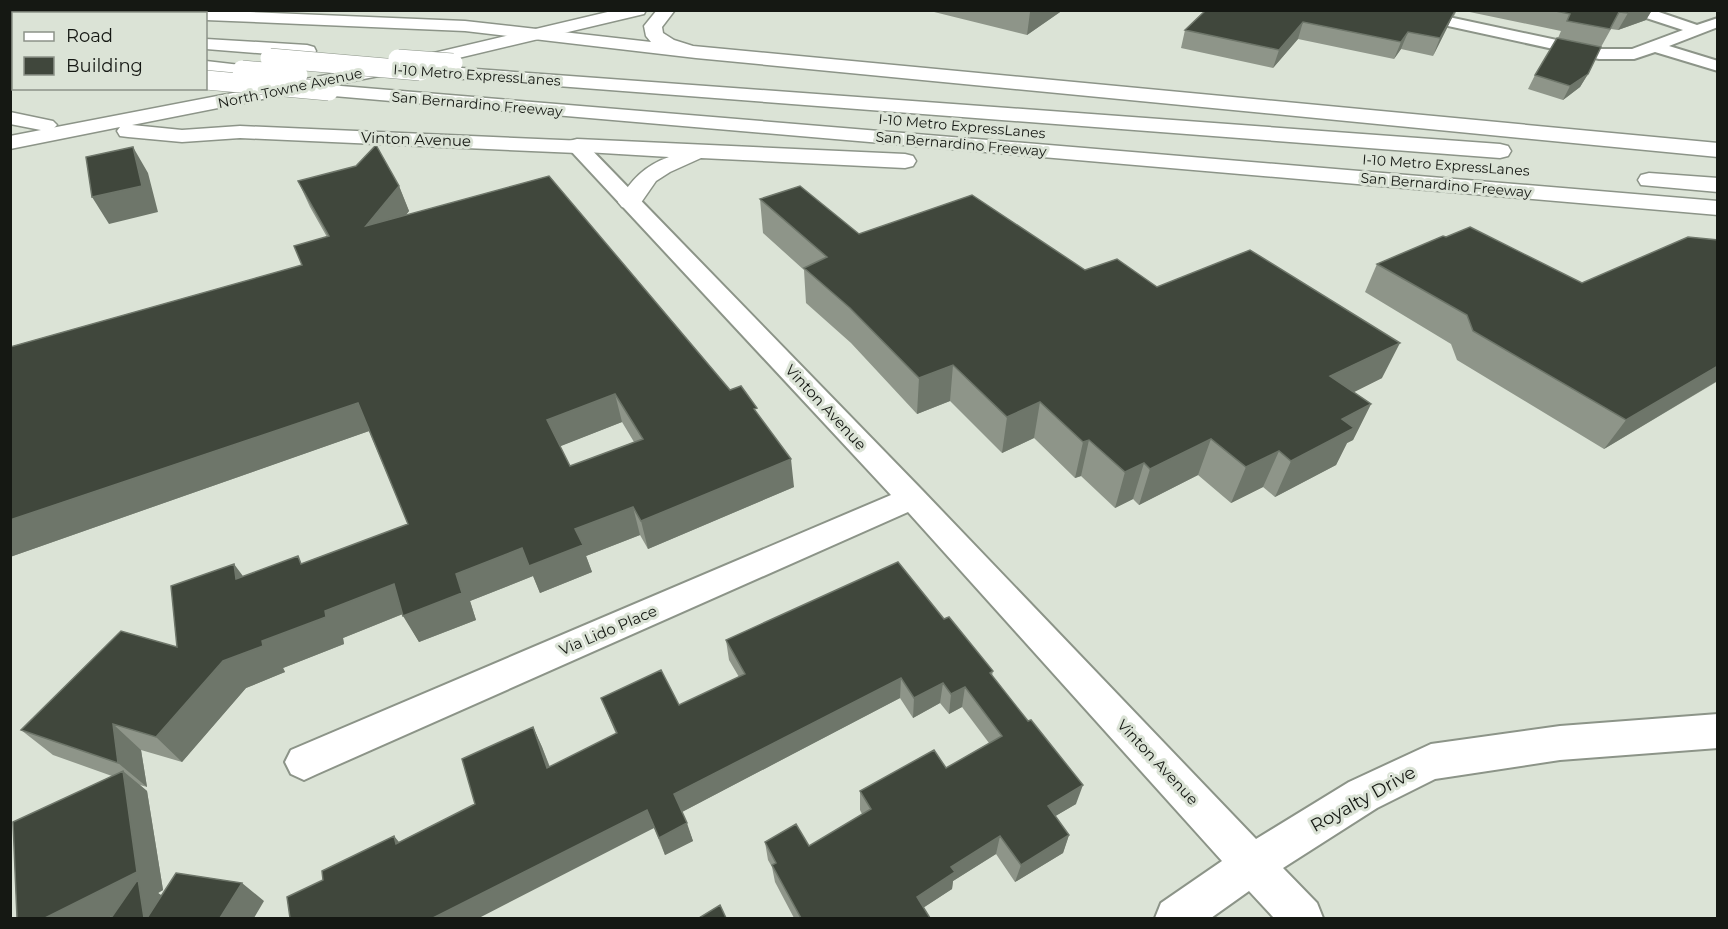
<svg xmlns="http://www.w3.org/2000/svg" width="1728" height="929" font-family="Montserrat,sans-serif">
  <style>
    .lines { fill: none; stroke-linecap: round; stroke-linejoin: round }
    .minor-casing { stroke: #8c9488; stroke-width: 4 }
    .primary-casing { stroke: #8c9488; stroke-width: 3 }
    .motorway-casing { stroke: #8c9488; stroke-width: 3 }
    .minor { fill: #fff; fill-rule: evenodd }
    .primary { fill: #fff; fill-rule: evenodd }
    .motorway { fill: #fff; fill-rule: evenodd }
    .motorway-bridge-casing { stroke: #8c9488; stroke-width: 20; stroke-linecap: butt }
    .motorway-bridge { stroke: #fff; stroke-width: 19 }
    .wall { fill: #8e9589; fill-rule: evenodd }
    .shaded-wall { fill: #6e766a }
    .building { fill: #40473c; stroke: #6e766a; stroke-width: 1.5; fill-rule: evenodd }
    .labels { text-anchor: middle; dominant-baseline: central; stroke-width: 6; stroke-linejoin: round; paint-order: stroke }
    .far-street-label { font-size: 14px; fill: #151813; stroke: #dbe3d6 }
    .street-label { font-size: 15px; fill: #151813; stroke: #dbe3d6 }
    .near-street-label { font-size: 18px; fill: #151813; stroke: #dbe3d6 }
  </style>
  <rect width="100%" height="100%" fill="#dbe3d6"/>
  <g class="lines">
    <defs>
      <path id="minor" d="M1386,10h30l183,39h33l51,-19 -52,-17 -2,-3h24l44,15 21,-7v9l-49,19 49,15v10l-63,-19 -21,7h-35l-206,-45z
        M577,140l7,2 338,348 334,349 93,-57 82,-38 129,-18 158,-12v34l-158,12 -125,19 -58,29 -94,60 34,35 6,15h-49l-25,-27 -38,27h-56l6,-15 61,-42 -314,-349 -591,262 -13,6 -13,-6 -6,-12 6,-12 600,-255 -321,-345 -2,-4 2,-4z"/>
      <path id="primary" d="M616,10h30l-2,4 -240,57 -272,54 50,5 58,-4 345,15 3,5 -3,5 -8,2 -337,-15 -58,4 -54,-5 -8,-1 -3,-5 3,-4 -110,22v-13l394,-76z"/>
      <path id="motorway" d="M82,10h85l2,4h-85z
        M203,10l262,11 186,21 -5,-6 -2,-10 13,-16h18l-13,17 1,6 11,7 19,6 1025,97v14l-1022,-99 -231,-27 -259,-11v-6h-8z
        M10,35h4v10h-4z
        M206,39l101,6 7,2 2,4 -2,4 -7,2 -101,-8z
        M10,59h4v12h-4z
        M206,61l43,5 3,4 -3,4 -7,2 -36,-3z
        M420,65l1080,79 8,2 3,5 -3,5 -8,2 -1087,-83 -3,-4 3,-4z
        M329,85l1389,116v14l-1396,-120 -3,-4 3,-4z
        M10,112l43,9 4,4 -4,4 -7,2 -36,-7z
        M577,139l328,15 8,2 3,5 -3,5 -8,2 -204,-10 -31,14 -14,9 -18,26 -8,2 -8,-2 -4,-5c13,-22 26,-36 51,-45l-100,-6 -3,-5 3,-5z
        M1649,173l69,5v14l-77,-7 -3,-5 3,-5z"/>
    </defs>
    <use href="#minor" class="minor-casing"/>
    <use href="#primary" class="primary-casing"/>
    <use href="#motorway" class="motorway-casing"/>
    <use href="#minor" class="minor"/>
    <use href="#primary" class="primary"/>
    <use href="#motorway" class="motorway"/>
    <defs>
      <path id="motorway-bridge" d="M270,58l150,13
        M398,59l55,4
        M242,70l56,5
        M206,80l123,11"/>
    </defs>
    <use href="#motorway-bridge" class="motorway-bridge-casing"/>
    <use href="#motorway-bridge" class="motorway-bridge"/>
  </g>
  <path class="wall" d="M926,10h137l-36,25z
    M1206,10h251l-3,6h-1l-20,40 -32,-7 -7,10 -96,-20 -25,29 -92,-20 4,-18z
    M1460,10h192l-6,10 -28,10 -7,-1 -10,18 -43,-9 3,-7z
    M1588,74l-8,13 -17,13 -35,-11 7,-14z
    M298,181l101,5 10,25 -3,4 324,175 28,24 36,73 -146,62 -8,-14 -54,21 6,16 -52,21 -7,-17 -63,25 6,19 -57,22 -16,-28 -60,24 1,6 -61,24 2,4 -39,16 -64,74 -41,-12 6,37 -7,-2 7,6 16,99 -5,3 4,3 102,5 -151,15 -5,2h-91l95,-142 -59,-21 -32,-25 156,-83 66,-71 60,-13 105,-39 -39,-93 -359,126v-210l292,-82 25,-28 -17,-30zM622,422l12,20 -64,24 -10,-20z
    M760,199l99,35 226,36 72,17 225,91 -28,14 17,12 -18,36 -6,3 -11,22 -61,32 -12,-10 -32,16 -33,-28 -59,30 -6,-6 -18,9 -34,-32 -6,2 -41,-40 -32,15 -52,-52 -33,13 -66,-71 -45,-40 -2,-33 -41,-37z
    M1446,237l136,46 136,-43v141l-114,68 -147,-89 -6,-16 -86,-52 12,-28z
    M944,619l49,52 -1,5 84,128 -21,12 14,19 -6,18 -48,29 -19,-28 -43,27 -1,8 -29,19 7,10h-136l-19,-36 -3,-15 -4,-7 -3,-18 44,4 53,-32 -2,-4v-19l86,-23 43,-25 -27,-36 -13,7 -9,-11 -27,15 -13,-20 -218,114 11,29 -28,14 -11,-27 -331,52 152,-76 58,-77 9,20 8,20 66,-33 -15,-36 78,7 60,-28 -10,-17 -3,-20z"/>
  <path class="shaded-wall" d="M1032,10h31l-36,25 3,-23z
    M1634,10h18l-6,10 -28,10 10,-17z
    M1455,11l-8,17 -14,28 7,-18z
    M1303,22l-5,17 -25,29 6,-18z
    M1408,32l-7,17 -7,10 7,-17z
    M1588,74l-8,13 -17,13 7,-14z
    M133,147l15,26 10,39 -49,12 -17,-27z
    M399,186l10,25 -32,41 -11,-26z
    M1400,343l-18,35 -68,34 16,-36z
    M953,365l-3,36 -33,13 2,-36z
    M1718,366l-1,15 -113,68 22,-29z
    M615,394l7,28 -66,26 -9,-28z
    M1040,402l-6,36 -32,15 5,-36z
    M358,403l14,27 -362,127v-37z
    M1371,404l-18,36 -6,3 -11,22 -61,32 16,-36 51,-42z
    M1211,439l-13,36 -59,30 11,-36z
    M1089,440l-8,36 -6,2 8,-36z
    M1279,451l-16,36 -32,16 15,-36z
    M791,459l3,28 -146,62 -7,-28z
    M1144,463l-11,36 -18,9 10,-36z
    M633,507l7,28 -54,21 6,16 -52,21 -11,-27 46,-37z
    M522,548l11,28 -63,25 6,19 -57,22 -16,-26 53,-42z
    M234,564l20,27 -18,-12z
    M394,584l16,27 -67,27 1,6 -61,24 2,4 -39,16 -64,74 -26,-25 67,-76 102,-50z
    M901,678l-1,20 -220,115 -6,-19z
    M943,683l-3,20 -27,15 1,-20z
    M965,687l-3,20 -13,7 2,-20z
    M113,724l28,26 6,37 -29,-24z
    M533,727l9,20 15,40 -10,-19z
    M123,771l24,20 16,99 -5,3 6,4 3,21h-23l-3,-17 -33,17h-63z
    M1083,785l-7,19 -34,20 6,-18z
    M647,810l7,18 -175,90h-46z
    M687,823l6,18 -28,14 -6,-17z
    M1069,835l-6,18 -48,29 6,-17z
    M394,836l15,18 -13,-10z
    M1000,836l-4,18 -43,27 -1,8 -37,24 2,-16 34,-30z
    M242,883l22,18 -10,17h-34z"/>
  <path class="building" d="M1206,10h245l4,1 -15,27 -32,-6 -7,10 -98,-20 -24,28 -94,-20z
    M1551,10h83l-6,3 -9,-1 -9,17 -43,-8 3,-7z
    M1557,38l44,9 -13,27 -18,12 -35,-11z
    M376,145l23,41 -33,40 183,-50 181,214 11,-4 16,22 -3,1 37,50 -150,62 -8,-14 -58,22 8,16 -54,21 -7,-18 -66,26 6,19 -59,23 -9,-32 -69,27 1,6 -64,24 1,5 -40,15 -67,76 -43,-13 5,39 -97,-33 100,-99 56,16 -6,-61 63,-22 2,15 62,-23 3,8 107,-40 -50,-121 -348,117v-173l292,-82 -8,-19 35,-10 -31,-55 58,-15zM615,394l28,45 -73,27 -23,-46z
    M133,147l9,39 -50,11 -6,-40z
    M800,186l59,48 113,-39 113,75 32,-11 40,28 93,-37 150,93 -70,33 41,28 -29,15 12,9 -63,33 -12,-10 -33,16 -35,-28 -61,30 -6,-6 -19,9 -36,-32 -6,2 -43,-40 -33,15 -54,-52 -34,13 -69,-70 -46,-40 23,-11 -67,-58z
    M1470,227l112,56 106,-46 30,3v126l-92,54 -153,-89 -6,-16 -90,-51 66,-28 3,1z
    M898,562l46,57 5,-2 44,54 -3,2 38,48 3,-1 52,65 -35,21 21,29 -48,30 -21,-29 -49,31 4,5 -38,25 13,21h-129l-29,-53 4,-2 -11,-21 31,-18 13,22 62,-37 -11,-18 74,-41 12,18 56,-32 -37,-49 -14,7 -8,-11 -29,15 -13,-20 -227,116 13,29 -28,15 -12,-28 -214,108h-143l-3,-21 36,-17 -1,-9 72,-35 2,8 79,-40 -13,-45 71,-32 14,41 70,-35 -16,-35 60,-28 18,35 66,-31 -19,-34z
    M123,771l14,101 -92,46h-28l-4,-96z
    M176,873l66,10 -22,35h-73z
    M138,879l6,39h-33z
    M720,905l6,13h-27z"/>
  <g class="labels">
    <g class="far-street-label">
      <text transform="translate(477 75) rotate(4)">I-10 Metro ExpressLanes</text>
      <text transform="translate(290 88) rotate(-12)">North Towne Avenue</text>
      <text transform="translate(477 104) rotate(5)">San Bernardino Freeway</text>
      <text transform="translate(962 126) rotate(5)">I-10 Metro ExpressLanes</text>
      <text transform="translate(961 144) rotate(5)">San Bernardino Freeway</text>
      <text transform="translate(1446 165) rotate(4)">I-10 Metro ExpressLanes</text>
      <text transform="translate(1446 185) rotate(5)">San Bernardino Freeway</text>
    </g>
    <g class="street-label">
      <text transform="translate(416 139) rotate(2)">Vinton Avenue</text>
      <text transform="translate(826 407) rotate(47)">Vinton Avenue</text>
      <text transform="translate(608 630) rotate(-23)">Via Lido Place</text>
      <text transform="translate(1158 762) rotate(47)">Vinton Avenue</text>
    </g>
    <g class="near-street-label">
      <text transform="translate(1363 799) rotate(-29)">Royalty Drive</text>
    </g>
  </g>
  <rect width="1728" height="929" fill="none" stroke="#151813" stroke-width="24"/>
  <rect x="12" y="12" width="195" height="78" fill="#dbe3d6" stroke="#8c9288" stroke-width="1.5"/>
  <rect x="24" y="32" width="30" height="9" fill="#ffffff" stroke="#8c9288" stroke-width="1.5"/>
  <text x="66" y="42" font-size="18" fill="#151813">Road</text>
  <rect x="24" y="57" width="30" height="18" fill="#40473c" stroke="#8c9288" stroke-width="1.5"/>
  <text x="66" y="72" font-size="18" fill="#151813">Building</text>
</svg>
